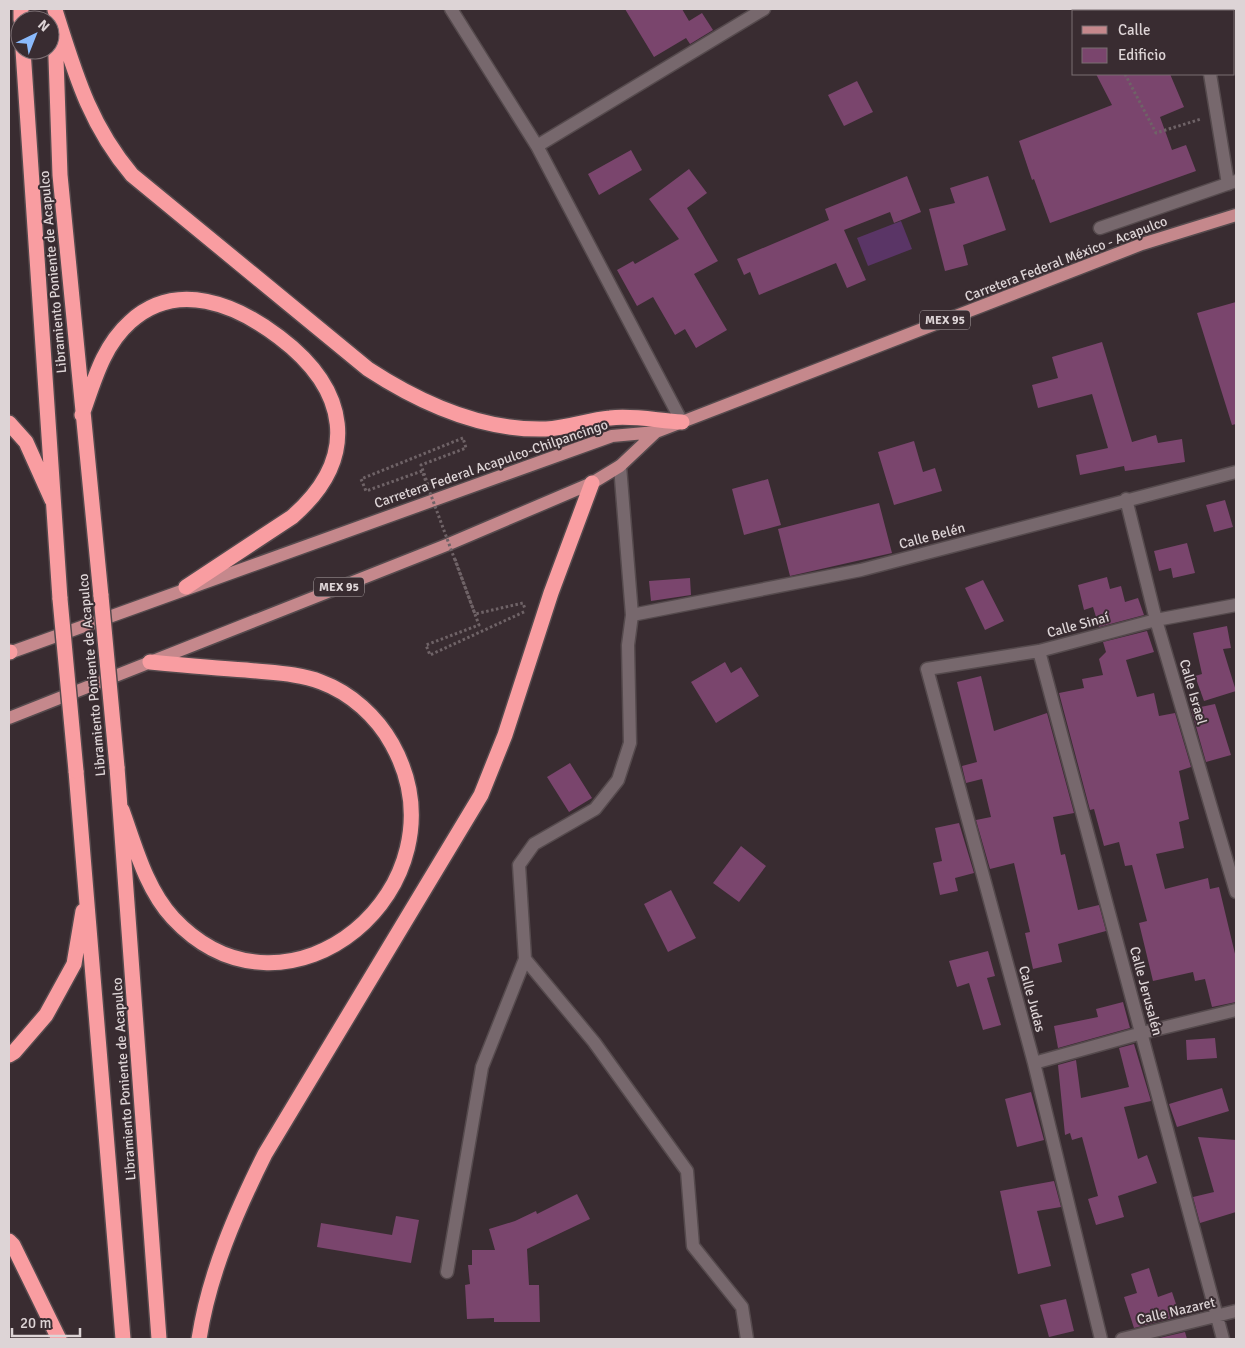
<svg xmlns="http://www.w3.org/2000/svg" width="1245" height="1348" font-family="Signika,sans-serif">
  <style>
    .water { fill: #5a3566 }
    .building { fill: #7a456d }
    .lines { fill: none; stroke-linecap: round; stroke-linejoin: round }
    .minor-casing { stroke: #554a4d; stroke-width: 15 }
    .primary-casing { stroke: #554a4d; stroke-width: 15 }
    .motorway-casing { stroke: #554a4d; stroke-width: 18 }
    .path { stroke: #6f6367; stroke-width: 3; stroke-dasharray: 2.5 2.5; stroke-linecap: butt }
    .minor { stroke: #77686d; stroke-width: 12 }
    .primary { stroke: #c5888c; stroke-width: 12 }
    .motorway { stroke: #f99da1; stroke-width: 15 }
    .motorway-bridge-casing { stroke: #554a4d; stroke-width: 18; stroke-linecap: butt }
    .path-bridge { stroke: #6f6367; stroke-width: 3; stroke-dasharray: 2.5 2.5; stroke-linecap: butt }
    .motorway-bridge { stroke: #f99da1; stroke-width: 15 }
    .labels { text-anchor: middle; dominant-baseline: central; stroke-width: 4; stroke-linejoin: round; paint-order: stroke }
    .shield { fill: #392c31; stroke: #aca2a4; stroke-width: 1 }
    .shield-label { font-size: 12px; font-weight: bold; fill: #ddd4d6 }
    .street-label { font-size: 14px; fill: #ddd4d6; stroke: #392c31 }
  </style>
  <rect width="100%" height="100%" fill="#392c31"/>
  <path class="water" d="M901,221l11,28 -44,17 -11,-28z"/>
  <path class="building" d="M625,9h57l7,12 13,-8 11,17 -23,14 -4,-6 -32,19z
    M1096,74h74l14,33 -24,10 12,33 14,-5 10,26 -146,52 -16,-44 -2,1 -13,-39 93,-36z
    M857,81l16,31 -29,14 -16,-31z
    M631,150l11,20 -43,25 -11,-21z
    M689,169l18,24 -20,15 31,53 -24,13 33,56 -31,18 -11,-19 -10,6 -22,-38 -16,9 -20,-36 16,-9 2,3 44,-25 -30,-40z
    M907,176l14,36 -27,11 -4,-11 -46,18 22,50 -19,8 -11,-25 -77,32 -9,-23 -6,3 -7,-16 92,-39 -4,-11z
    M988,176l18,54 -43,15 5,20 -23,6 -16,-62 26,-6 -5,-15z
    M1236,302v122l-4,1 -35,-112z
    M1102,342l30,100 24,-7 2,8 24,-4 3,23 -60,9 -1,-5 -44,9 -4,-20 32,-7 -16,-54 -54,14 -6,-23 26,-7 -6,-21z
    M914,441l9,31 12,-4 7,23 -48,14 -16,-53z
    M768,479l13,46 -37,10 -12,-46z
    M1225,500l8,27 -19,5 -8,-27z
    M879,503l13,50 -102,23 -12,-47z
    M1187,543l8,30 -22,5 -2,-10 -12,3 -5,-20z
    M1107,577l3,12 11,-3 4,16 13,-4 6,17 -45,12 -6,-20 -9,3 -6,-25z
    M690,578l1,17 -40,6 -2,-20z
    M983,580l21,41 -19,9 -20,-42z
    M1227,626l4,22 -8,1 13,42 -32,10 -9,-25 7,-2 -9,-41z
    M1147,631l7,21 -28,8 11,37 17,-4 5,23 16,-3 16,54 -12,4 10,48 -10,3 5,26 -28,6 9,35 43,-11 2,11 9,-2 17,71v44l-24,5 -7,-28 -10,2 -2,-9 -40,9 -14,-58 8,-2 -15,-56 -7,1 -6,-24 -15,4 -10,-37 -4,1 -31,-117 25,-5 -2,-9 21,-4 -4,-16 7,-7 -3,-10z
    M725,662l6,11 10,-6 18,29 -43,27 -25,-41z
    M981,676l13,55 53,-18 27,100 -21,4 8,38 4,-1 13,56 21,-5 7,26 -48,13 4,18 -29,7 -8,-36 5,-1 -16,-69 -24,6 -14,-49 15,-3 -9,-38 -16,4 -4,-17 15,-4 -20,-80z
    M1215,704l16,51 -25,7 -15,-53z
    M570,763l22,35 -23,14 -22,-35z
    M959,823l15,50 -19,5 3,13 -18,4 -7,-32 9,-2 -7,-33z
    M741,846l25,20 -27,36 -26,-19z
    M671,890l25,48 -28,14 -24,-48z
    M988,951l7,25 -8,2 14,47 -18,5 -14,-47 -12,4 -8,-26z
    M1123,1002l7,26 -72,20 -4,-22 44,-9 -2,-8z
    M1215,1038l2,20 -30,2 -1,-20z
    M1134,1044l17,57 -27,6 14,52 9,-4 10,28 -39,13 6,21 -28,8 -8,-26 10,-3 -16,-59 -10,3 -2,-7 -5,2 -7,-70 18,-5 5,38 48,-11 -10,-39z
    M1222,1088l7,23 -52,16 -8,-23z
    M1031,1092l13,48 -27,7 -12,-48z
    M1198,1137l38,3v72l-36,11 -7,-26 21,-5z
    M1054,1181l7,26 -24,4 14,55 -33,8 -18,-83z
    M577,1194l13,25 -63,30 2,36h10l1,37h-46v-4l-27,1 -2,-34 5,-1 -2,-19h4v-15h23l-6,-21 26,-8 21,-10 1,3z
    M396,1216l23,4 -8,43 -94,-16 4,-24 71,12z
    M1149,1268l9,29 14,-5 8,24 -46,12 -10,-31 13,-4 -6,-19z
    M1066,1299l8,32 -25,6 -9,-32z
    M1185,1332l2,7h-32z"/>
  <g class="lines">
    <defs>
      <path id="minor" d="M451,9l86,137 145,276
        M1199,9l1,2
        M1210,74l18,110
        M537,146l227,-137
        M1100,228l136,-47
        M1126,499l30,121 80,272
        M632,615l229,-45 375,-98
        M1039,651l184,688
        M525,959l69,83 93,129 6,75 49,61 5,32
        M1034,1063l108,-30 94,-23
        M447,1272l35,-205 43,-108 -6,-94 15,-21 61,-35 23,-29 12,-37 -2,-98 4,-30 -12,-149
        M1101,1339l-67,-276 -107,-394 112,-18 117,-31 80,-15
        M1122,1339l114,-28"/>
      <path id="primary" d="M9,653l603,-217 44,-4 486,-188 94,-29
        M9,718l440,-174 143,-61 28,-17 36,-34"/>
      <path id="motorway" d="M21,9v11
        M55,10c20,63 34,114 77,165l236,194c52,34 114,62 178,60 22,-1 42,-9 64,-11 23,-3 49,3 72,4
        M55,29l5,146 41,421
        M23,50l37,549
        M82,415c12,-34 21,-69 48,-93 47,-43 107,-17 149,15 69,52 82,120 13,180l-106,70
        M9,423l17,19 26,58
        M9,652h1
        M117,767l42,572
        M76,771l47,568
        M122,810c13,36 24,79 51,108 115,123 298,-32 219,-174 -15,-27 -41,-51 -71,-62 -23,-9 -49,-9 -75,-12 -32,-2 -64,-5 -96,-8
        M9,1055l5,-3 32,-37 28,-51 9,-53
        M9,1241l4,4 46,94
        M199,1339c10,-65 37,-127 66,-185l216,-359 24,-60 46,-142 41,-110"/>
    </defs>
    <use href="#minor" class="minor-casing"/>
    <use href="#primary" class="primary-casing"/>
    <use href="#motorway" class="motorway-casing"/>
    <path class="path" d="M1092,9l1,2
      M1125,74l31,59 45,-14
      M428,485l-7,-20 45,-17 -3,-10
      M455,559l20,55 48,-11 2,6"/>
    <use href="#minor" class="minor"/>
    <use href="#primary" class="primary"/>
    <use href="#motorway" class="motorway"/>
    <defs>
      <path id="motorway-bridge" d="M101,596l16,171
        M60,599l16,172"/>
    </defs>
    <use href="#motorway-bridge" class="motorway-bridge-casing"/>
    <path class="path-bridge" d="M463,438l-102,41 5,12 56,-20 57,154 -53,20 4,10 96,-44"/>
    <use href="#motorway-bridge" class="motorway-bridge"/>
  </g>
  <g class="labels">
    <g class="shield">
      <rect x="920" y="310.5" width="50" height="19" rx="4"/>
      <rect x="314" y="577.5" width="50" height="19" rx="4"/>
    </g>
    <g class="shield-label">
      <text x="945" y="320">MEX 95</text>
      <text x="339" y="587">MEX 95</text>
    </g>
    <g class="street-label">
      <text transform="translate(1066 259) rotate(-21)">Carretera Federal México - Acapulco</text>
      <text transform="translate(53 272) rotate(-95)">Libramiento Poniente de Acapulco</text>
      <text transform="translate(491 464) rotate(-19)">Carretera Federal Acapulco-Chilpancingo</text>
      <text transform="translate(932 536) rotate(-15)">Calle Belén</text>
      <text transform="translate(1078 625) rotate(-15)">Calle Sinaí</text>
      <text transform="translate(92 675) rotate(-95)">Libramiento Poniente de Acapulco</text>
      <text transform="translate(1193 692) rotate(74)">Calle Israel</text>
      <text transform="translate(1146 991) rotate(75)">Calle Jerusalén</text>
      <text transform="translate(1032 999) rotate(75)">Calle Judas</text>
      <text transform="translate(124 1079) rotate(-94)">Libramiento Poniente de Acapulco</text>
      <text transform="translate(1176 1311) rotate(-13)">Calle Nazaret</text>
    </g>
  </g>
  <rect width="1245" height="1348" fill="none" stroke="#ddd4d6" stroke-width="20"/>
  <rect x="1072" y="10" width="162" height="65" fill="#392c31" stroke="#7b6f73"/>
  <rect x="1082" y="26" width="25" height="8" fill="#c5888c" stroke="#7b6f73"/>
  <text x="1118" y="35" font-size="15" fill="#ddd4d6">Calle</text>
  <rect x="1082" y="48" width="25" height="15" fill="#7a456d" stroke="#7b6f73"/>
  <text x="1118" y="60" font-size="15" fill="#ddd4d6">Edificio</text>
  <g transform="translate(35 35) rotate(43)"><circle r="24" fill="#392c31" stroke="#7b6f73"/>
  <path d="M0-4L9 19L0 12L-9 19Z" fill="#8abafc"/>
  <text y="-8" font-size="14" font-weight="bold" text-anchor="middle" fill="#ddd4d6">N</text>
  </g>
  <path d="M12 1328v8h68v-8" fill="none" stroke="#ddd4d6" stroke-width="2.5"/>
  <text x="20" y="1328" font-size="15" fill="#ddd4d6" stroke="#392c31" stroke-width="4" paint-order="stroke">20 m</text>
</svg>
